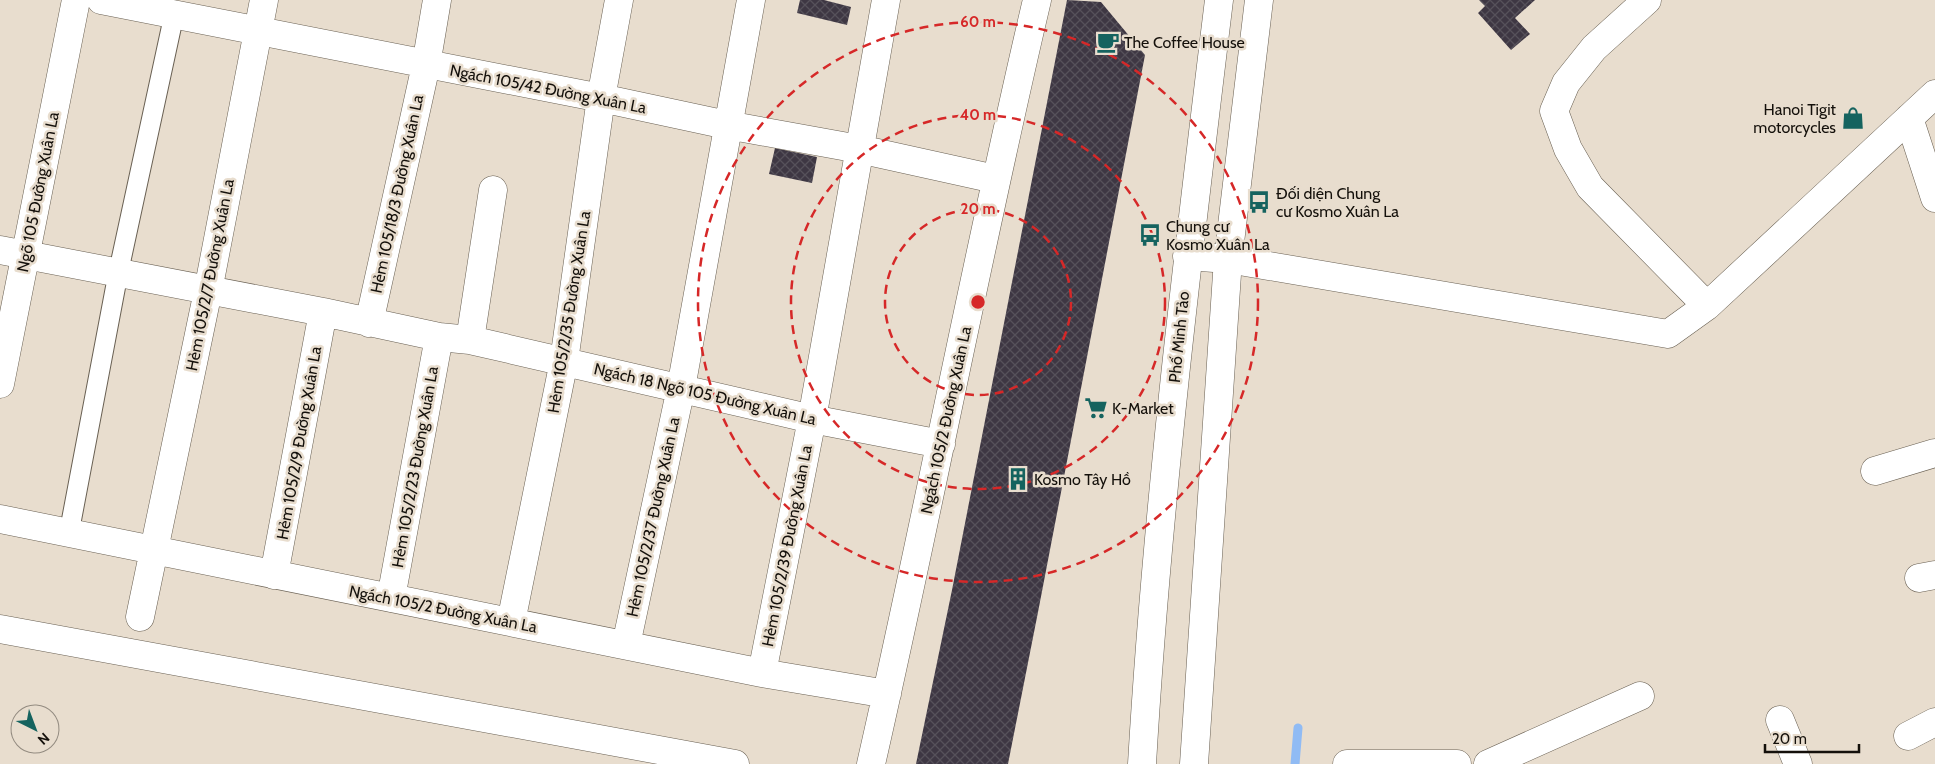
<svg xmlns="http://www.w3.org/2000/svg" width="1935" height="764" font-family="Cabin,sans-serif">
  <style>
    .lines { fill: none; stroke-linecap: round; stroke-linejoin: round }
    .stream { stroke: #90bbf4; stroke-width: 9 }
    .building { fill: url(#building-cross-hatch) }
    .lane-casing { stroke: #696053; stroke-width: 21 }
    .street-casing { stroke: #696053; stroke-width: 29 }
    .secondary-casing { stroke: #696053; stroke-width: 29 }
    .lane { stroke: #fff; stroke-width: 19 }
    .street { stroke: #fff; stroke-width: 28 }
    .secondary { stroke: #fff; stroke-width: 28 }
    .ring { fill: none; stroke: #d62828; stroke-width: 2.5; stroke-dasharray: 9 6 }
    .labels { text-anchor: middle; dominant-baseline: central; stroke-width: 5; stroke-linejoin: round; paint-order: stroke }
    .poi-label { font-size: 16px; fill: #14100b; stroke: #e8ddce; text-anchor: start }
    .street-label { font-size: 16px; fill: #14100b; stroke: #e8ddce }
    .centre { fill: #d62828; stroke: #e8ddce; stroke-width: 2.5 }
    .ring-label { font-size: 15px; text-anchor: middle; font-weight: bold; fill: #d62828; stroke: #e8ddce; stroke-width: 5; stroke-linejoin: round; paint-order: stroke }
  </style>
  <defs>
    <pattern id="building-cross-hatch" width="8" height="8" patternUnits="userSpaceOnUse" patternTransform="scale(1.25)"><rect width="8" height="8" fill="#3e3743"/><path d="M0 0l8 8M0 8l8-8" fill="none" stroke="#56515a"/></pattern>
  </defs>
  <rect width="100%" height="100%" fill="#e8ddce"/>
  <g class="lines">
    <path class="stream" d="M1295,764l3,-36"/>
  </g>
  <path class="building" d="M800,0h24l27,7 -4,18 -50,-12z
    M1067,0l34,2 44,53 -106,552 -31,157h-92l36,-174z
    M1479,0h56l-20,18 15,16 -19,16 -33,-37 7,-7z
    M775,148l42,9 -5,26 -43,-9z"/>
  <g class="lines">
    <defs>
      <path id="lane" d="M69,533l49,-259 56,-259"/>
      <path id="street" d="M101,0l500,98 126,27 132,24 136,30
        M1647,0l-53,48 -28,35 -12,28 14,38 22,38 117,119
        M1909,118l26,80
        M0,250l323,62 116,25 31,3 342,79 129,25
        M1187,256l41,3 440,75 39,-28 228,-212
        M369,323l57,-258 11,-65
        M470,340l23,-150
        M0,384l76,-384
        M1875,471l60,-18
        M0,519l762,154 125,21
        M274,575l49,-263
        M1919,578l16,-3
        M391,598l48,-261
        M140,617l68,-326 56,-291
        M511,622l53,-261 37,-263 18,-98
        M0,629l735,135
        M626,645l55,-257 70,-388
        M762,673l50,-254 74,-419
        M1780,720l18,44
        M1908,736l27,-14
        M871,764c58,-254 106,-510 166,-764
        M1347,764h110
        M1488,764l152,-68"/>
      <path id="secondary" d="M1142,764c15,-256 46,-510 77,-764
        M1194,764l34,-505 31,-259"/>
    </defs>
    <use href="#lane" class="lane-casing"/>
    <use href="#street" class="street-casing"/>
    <use href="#secondary" class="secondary-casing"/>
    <use href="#lane" class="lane"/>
    <use href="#street" class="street"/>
    <use href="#secondary" class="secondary"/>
  </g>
  <g class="ring">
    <circle cx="978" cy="302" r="93"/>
    <circle cx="978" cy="302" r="187"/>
    <circle cx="978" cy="302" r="280"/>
  </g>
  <defs>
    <symbol id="cafe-bare" viewBox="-9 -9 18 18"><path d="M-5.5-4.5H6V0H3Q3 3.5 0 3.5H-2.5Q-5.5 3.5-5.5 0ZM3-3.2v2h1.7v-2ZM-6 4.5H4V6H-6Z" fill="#15635f" stroke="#e8ddce" stroke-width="2.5" paint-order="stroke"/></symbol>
    <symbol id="shop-bare" viewBox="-9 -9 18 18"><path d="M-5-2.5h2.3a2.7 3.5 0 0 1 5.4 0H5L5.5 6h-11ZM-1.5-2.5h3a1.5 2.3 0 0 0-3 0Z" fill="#15635f" stroke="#e8ddce" stroke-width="2.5" paint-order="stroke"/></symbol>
    <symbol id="bus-bare" viewBox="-9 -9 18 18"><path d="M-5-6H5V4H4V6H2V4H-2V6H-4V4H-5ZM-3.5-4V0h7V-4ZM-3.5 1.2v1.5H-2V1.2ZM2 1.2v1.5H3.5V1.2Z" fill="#15635f" stroke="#e8ddce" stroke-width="2.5" paint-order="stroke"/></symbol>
    <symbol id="supermarket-bare" viewBox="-9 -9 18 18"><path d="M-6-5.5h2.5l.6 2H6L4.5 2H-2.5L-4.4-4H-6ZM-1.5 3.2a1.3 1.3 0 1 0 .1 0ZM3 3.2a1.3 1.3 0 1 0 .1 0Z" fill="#15635f" stroke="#e8ddce" stroke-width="2.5" paint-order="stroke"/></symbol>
    <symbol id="building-bare" viewBox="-9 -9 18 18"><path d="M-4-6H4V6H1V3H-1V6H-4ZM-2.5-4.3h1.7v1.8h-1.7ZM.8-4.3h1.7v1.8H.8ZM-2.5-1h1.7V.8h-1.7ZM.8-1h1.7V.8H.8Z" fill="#15635f" stroke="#e8ddce" stroke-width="2.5" paint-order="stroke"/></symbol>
  </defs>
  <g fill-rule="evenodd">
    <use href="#cafe-bare" x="1092" y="26" width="32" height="32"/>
    <use href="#shop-bare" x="1837" y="102" width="32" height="32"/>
    <use href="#bus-bare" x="1243" y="186" width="32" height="32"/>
    <use href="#bus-bare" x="1134" y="219" width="32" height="32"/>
    <use href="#supermarket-bare" x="1080" y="392" width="32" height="32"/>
    <use href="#building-bare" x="1002" y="463" width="32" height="32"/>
  </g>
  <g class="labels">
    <g class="poi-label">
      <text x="1124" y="42">The Coffee House</text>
      <text x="1836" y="109" text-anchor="end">Hanoi Tigit<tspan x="1836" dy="18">motorcycles</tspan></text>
      <text x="1276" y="193">Đối diện Chung<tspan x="1276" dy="18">cư Kosmo Xuân La</tspan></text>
      <text x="1166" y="226">Chung cư<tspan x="1166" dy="18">Kosmo Xuân La</tspan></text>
      <text x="1112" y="408">K-Market</text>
      <text x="1034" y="479">Kosmo Tây Hồ</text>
    </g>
    <g class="street-label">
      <text transform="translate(548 89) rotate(11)">Ngách 105/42 Đường Xuân La</text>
      <text transform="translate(38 192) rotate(-79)">Ngõ 105 Đường Xuân La</text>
      <text transform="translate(397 194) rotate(-78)">Hẻm 105/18/3 Đường Xuân La</text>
      <text transform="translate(210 275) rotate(-79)">Hẻm 105/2/7 Đường Xuân La</text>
      <text transform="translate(569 312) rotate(-81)">Hẻm 105/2/35 Đường Xuân La</text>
      <text transform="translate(1179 337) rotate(-84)">Phố Minh Tảo</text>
      <text transform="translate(705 394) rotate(13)">Ngách 18 Ngõ 105 Đường Xuân La</text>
      <text transform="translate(946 420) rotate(-78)">Ngách 105/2 Đường Xuân La</text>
      <text transform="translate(299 443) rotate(-80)">Hẻm 105/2/9 Đường Xuân La</text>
      <text transform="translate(415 467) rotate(-80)">Hẻm 105/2/23 Đường Xuân La</text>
      <text transform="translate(653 517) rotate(-78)">Hẻm 105/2/37 Đường Xuân La</text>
      <text transform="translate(787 546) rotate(-79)">Hẻm 105/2/39 Đường Xuân La</text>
      <text transform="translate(443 609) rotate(11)">Ngách 105/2 Đường Xuân La</text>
    </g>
  </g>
  <circle cx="978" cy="302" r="8" class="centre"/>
  <g class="ring-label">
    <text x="978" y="27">60 m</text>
    <text x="978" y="120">40 m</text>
    <text x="978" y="214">20 m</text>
  </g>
  <g transform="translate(35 729) rotate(138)"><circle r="24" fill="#e8ddce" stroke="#938b80"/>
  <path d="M0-4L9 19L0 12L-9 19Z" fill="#15635f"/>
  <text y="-8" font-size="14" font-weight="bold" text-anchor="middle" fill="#14100b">N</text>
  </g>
  <path d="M1765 744v8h94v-8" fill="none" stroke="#14100b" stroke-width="2.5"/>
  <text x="1772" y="744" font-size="15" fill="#14100b" stroke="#e8ddce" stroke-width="4" paint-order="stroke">20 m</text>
</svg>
